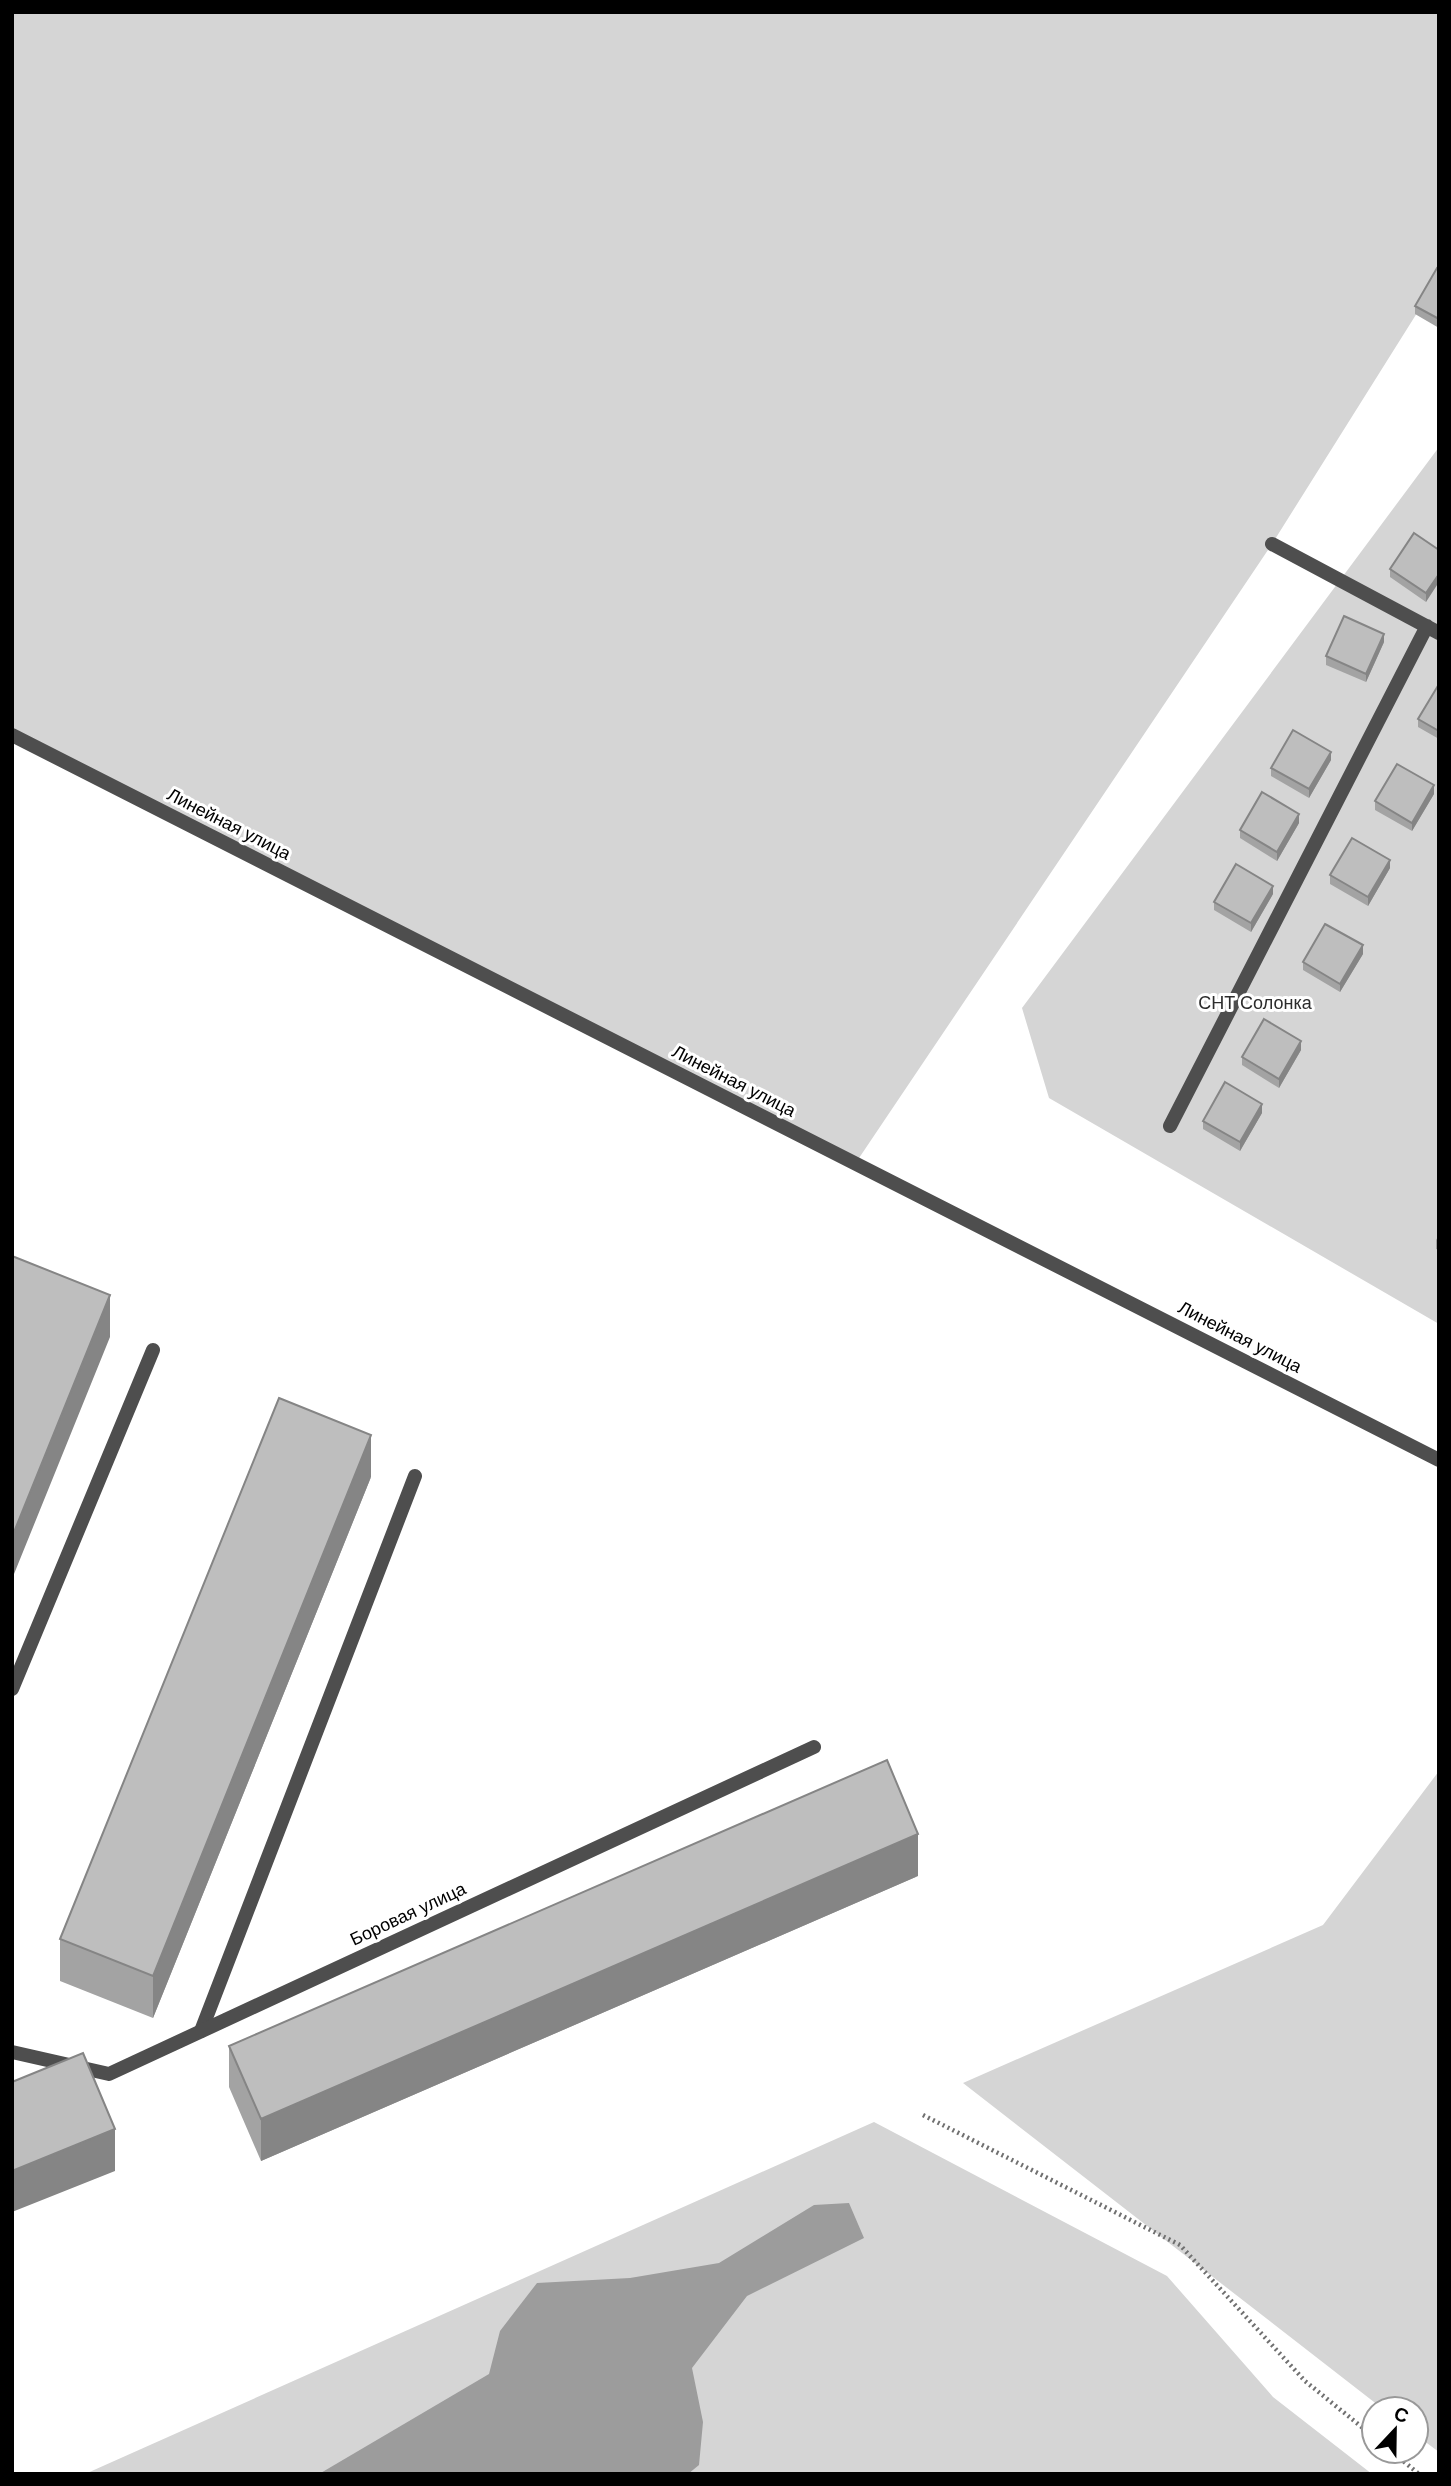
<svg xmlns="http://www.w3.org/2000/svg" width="1451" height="2486" font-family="'DM Sans',sans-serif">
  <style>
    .green { fill: #d5d5d5 }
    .water { fill: #9c9c9c }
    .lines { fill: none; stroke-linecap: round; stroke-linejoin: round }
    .path { stroke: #707070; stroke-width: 4.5; stroke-dasharray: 2 3.5; stroke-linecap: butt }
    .lane { stroke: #4e4e4e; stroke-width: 14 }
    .street { stroke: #4e4e4e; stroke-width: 14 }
    .wall { fill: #a3a3a3 }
    .shaded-wall { fill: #858585 }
    .building { fill: #bebebe; stroke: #858585; stroke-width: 2 }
    .labels { text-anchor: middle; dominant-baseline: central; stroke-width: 6; stroke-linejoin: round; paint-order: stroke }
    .street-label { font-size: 18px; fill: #000; stroke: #fff }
    .park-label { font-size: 18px; fill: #2c2c2c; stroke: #fff }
  </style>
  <rect width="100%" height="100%" fill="#fff"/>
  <path class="green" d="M12,12h1427v266l-167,266 -417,620 -843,-429z
    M1439,447v877l-390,-226 -27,-90z
    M1439,1771v681l-23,-17v-26h-33l-420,-326 360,-158z
    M874,2122l293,154 106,121 99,77h-1287z"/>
  <path class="water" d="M849,2203l15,35 -117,58 -55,72 11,54 -4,43 -11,9h-369l170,-100 11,-43 37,-48 93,-5 89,-15 95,-58z"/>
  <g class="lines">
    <path class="path" d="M923,2115l257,130 125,136 69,56
      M1391,2451l28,23"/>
    <path class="lane" d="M12,1689l141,-339
      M201,2031l214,-555"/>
    <path class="street" d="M1272,544l167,89
      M12,735l1427,725
      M1170,1126l257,-500
      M12,2052l97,22 705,-327"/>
  </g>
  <path class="wall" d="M1439,269v59l-24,-14v-8z
    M1439,550l-13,52 -36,-25v-8z
    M1384,642l-18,40 -40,-17v-9z
    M1439,684v55l-21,-12v-8z
    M1331,760l-22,38 -38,-22v-8z
    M1434,794l-22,37 -37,-21v-9z
    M1299,823l-22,38 -37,-23v-8z
    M1390,868l-22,38 -38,-22v-9z
    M1273,894l-22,38 -37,-22v-8z
    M1363,954l-23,38 -37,-22v-8z
    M1301,1050l-22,38 -37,-23v-8z
    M1262,1113l-22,38 -37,-22v-8z
    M1439,1235v15l-3,-1v-9z
    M371,1477l-218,541 -93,-37v-42z
    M918,1876l-657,285 -32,-74v-41z"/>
  <path class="shaded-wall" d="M1439,574v8l-13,20v-9z
    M1384,634v8l-18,40v-8z
    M1331,752v8l-22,38v-9z
    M1434,785v9l-22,37v-8z
    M1299,814v9l-22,38v-9z
    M1390,860v8l-22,38v-9z
    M1273,886v8l-22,38v-9z
    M1363,945v9l-23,38v-8z
    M1301,1041v9l-22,38v-9z
    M1262,1104v9l-22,38v-9z
    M110,1295v42l-98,242v-42z
    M371,1435v42l-218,541v-42z
    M918,1834v42l-657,285v-42z
    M115,2129v42l-103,41v-41z"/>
  <path class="building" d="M1437,268l2,1v50l-24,-13z
    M1414,533l25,17v24l-13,19 -36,-24z
    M1344,616l40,18 -18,40 -40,-18z
    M1439,684v47l-21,-12z
    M1293,730l38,22 -22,37 -38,-21z
    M1397,764l37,21 -22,38 -37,-22z
    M1262,792l37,22 -22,38 -37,-22z
    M1352,838l38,22 -22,37 -38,-22z
    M1236,864l37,22 -22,37 -37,-21z
    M1325,924l38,21 -23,39 -37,-22z
    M1264,1019l37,22 -22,38 -37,-22z
    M1225,1082l37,22 -22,38 -37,-21z
    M12,1256l98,39 -98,242z
    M279,1398l92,37 -218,541 -93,-37z
    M887,1760l31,74 -657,285 -32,-73z
    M83,2053l32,76 -103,42v-89z"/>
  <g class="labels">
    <g class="street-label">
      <text transform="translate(229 824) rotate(27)">Линейная улица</text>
      <text transform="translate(734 1081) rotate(27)">Линейная улица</text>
      <text transform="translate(1240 1337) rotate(27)">Линейная улица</text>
      <text transform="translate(408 1914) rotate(-25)">Боровая улица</text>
    </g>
    <g class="park-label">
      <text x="1255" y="1003">СНТ Солонка</text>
    </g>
  </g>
  <rect width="1451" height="2486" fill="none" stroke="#000000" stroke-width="28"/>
  <g transform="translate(1395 2430) rotate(22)"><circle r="33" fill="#ffffff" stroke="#999999" stroke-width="2"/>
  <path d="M0-5L12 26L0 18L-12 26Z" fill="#000000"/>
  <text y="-10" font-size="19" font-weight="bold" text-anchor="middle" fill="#000000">С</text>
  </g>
</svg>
